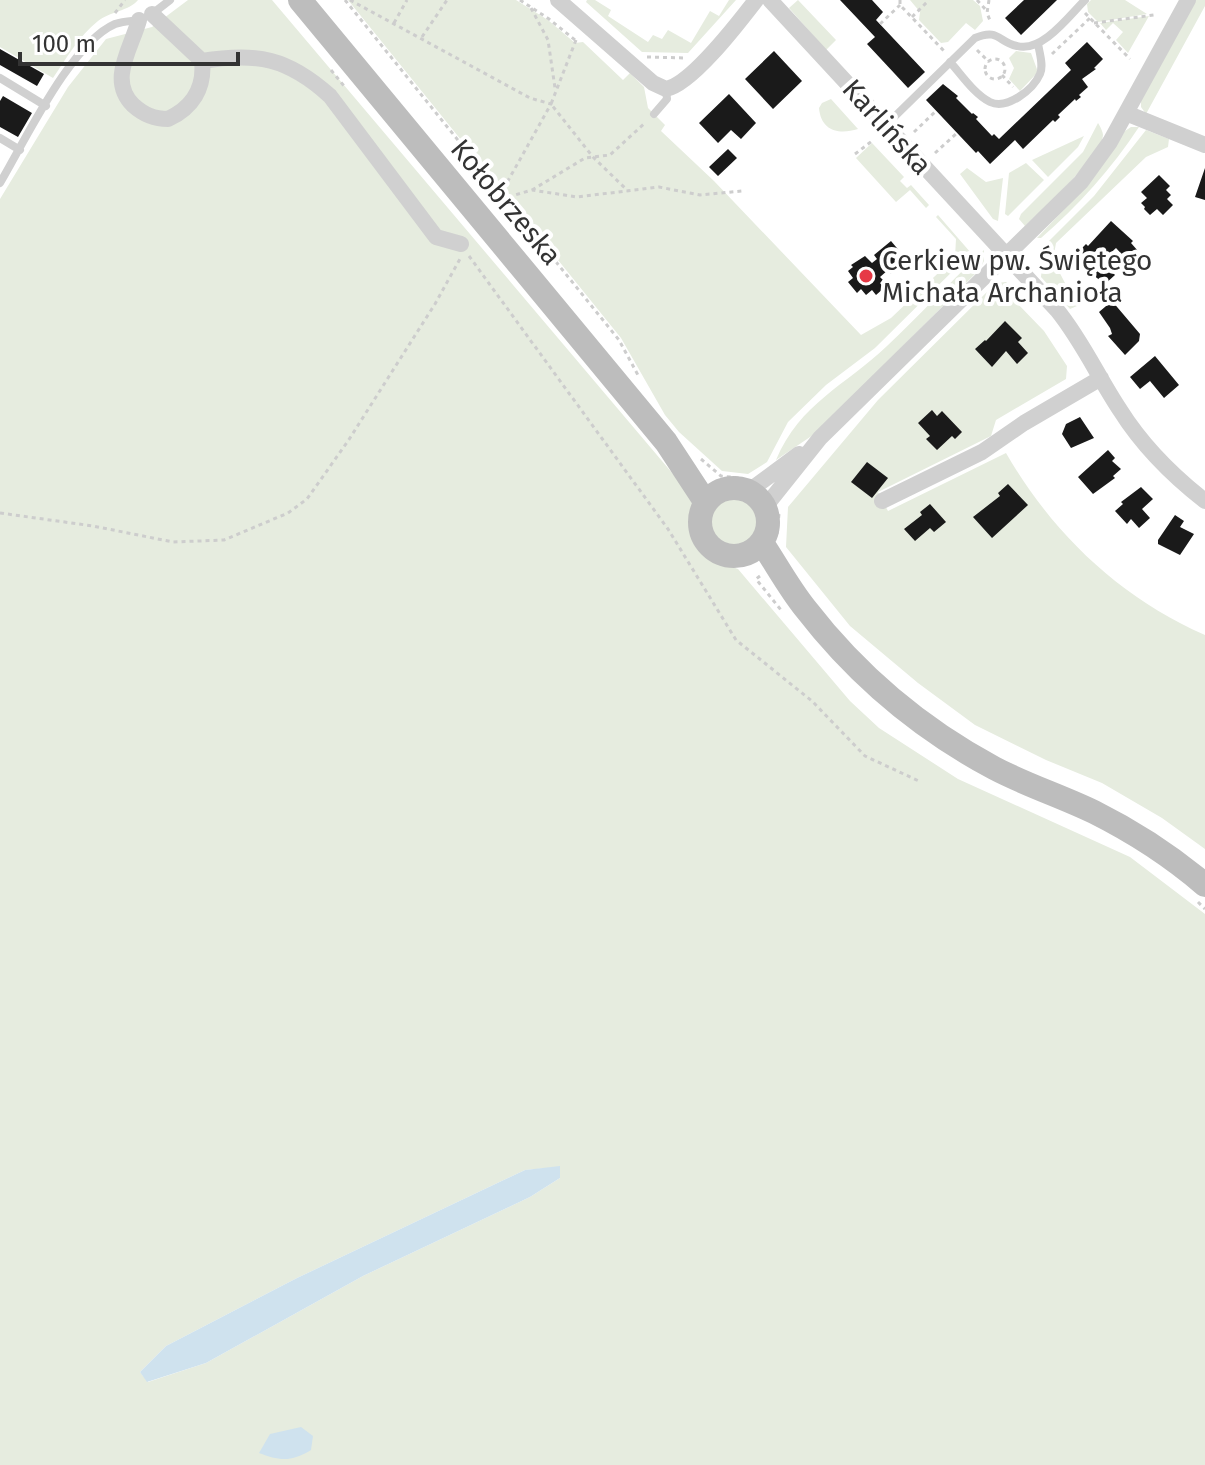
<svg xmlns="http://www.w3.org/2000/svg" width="1205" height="1465" font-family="'Fira Sans',sans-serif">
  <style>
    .green { fill: #e6ecdf; fill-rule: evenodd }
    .water { fill: #cfe2ee }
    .building { fill: #1a1a1a }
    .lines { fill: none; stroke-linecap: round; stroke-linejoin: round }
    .path { stroke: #cdcdcd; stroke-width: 3; stroke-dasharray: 4 4; stroke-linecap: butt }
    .service { stroke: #d0d0d0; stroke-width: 8 }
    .minor { stroke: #d0d0d0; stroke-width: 16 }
    .secondary { stroke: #bdbdbd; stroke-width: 24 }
    .poi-dot { fill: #e63946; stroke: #fff; stroke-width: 3 }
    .labels { text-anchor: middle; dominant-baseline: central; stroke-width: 8; stroke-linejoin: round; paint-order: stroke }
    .street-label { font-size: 28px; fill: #333; stroke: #fff }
    .poi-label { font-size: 28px; fill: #333; stroke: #fff; text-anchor: start }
  </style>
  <rect width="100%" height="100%" fill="#fff"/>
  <path class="green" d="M0,0h138c-9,11 -29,12 -40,21 -19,15 -32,38 -45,57l-53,-31z
    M188,0h84l423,500c-10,42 6,56 43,69l112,132 29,27 79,51 172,78 75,57v551h-1205v-1266l68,-112 38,-48 46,-12zM560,1167v11l-30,19 -167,79 -157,87 -58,19 -8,-10 26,-26 131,-68 228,-108z
    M348,0h168l32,20 27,23 8,-1 40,38 7,-7 14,14 4,21 17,17 -4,6 53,50 147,154 30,-17 64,-61 1,-18 -20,-22 2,-2 33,38 -96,95 -49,37 -38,37 -21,40 -19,12 -26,-3 -43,-39 -14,-17 -44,-77z
    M587,0h8l16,10 -3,6 40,26 5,-7 9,4 6,-9 23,13 19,-32 9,5 10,-16h7l-48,53 -46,-1 -56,-50z
    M798,0l38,40 -10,10 -37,-42z
    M910,0h63l7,6 3,15 -8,9 -9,-7 -18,19 -7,1 -22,-23 1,-8z
    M1091,0h34l22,14 -49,8 -10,-10 -1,-8z
    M1196,0h9v6l-59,108 -5,-7v-7z
    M1149,16l-21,37 -12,-13 7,-8 -10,-9 -7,7 -6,-7z
    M1016,51l15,2 7,19 -18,19 -11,-12 5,-11 -5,-10z
    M831,99l27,30c-19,6 -37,2 -39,-21l3,-5z
    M1098,123c2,3 5,9 5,12 -1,20 -62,76 -78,91l-6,-7 2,-5 62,-62z
    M1131,127h8c-27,41 -61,79 -98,111h-4l49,-52 39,-55z
    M1146,130l23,9 -1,8 -22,10 -90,86 -3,17 24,46 -7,3 -29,-32 3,-31 50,-50z
    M1084,136l-6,11 -30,30 -16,-17z
    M872,143l32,34 -4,4 7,7 4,-3 18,20 -3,3 -16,-18 -14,12 -40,-44z
    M1026,163l18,17 -36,36 -3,-2 4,-41z
    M967,168l19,14 17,-4 -5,43 -5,-2 -33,-45z
    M984,250v11l-4,8 -164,164 -40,27c24,-57 69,-74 111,-114 33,-31 64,-65 97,-96z
    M1006,282l8,8 -1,9 31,32 23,35 -1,13 -70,41 -5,16 -113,56 10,19 118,-58c47,81 113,144 199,182v214l-43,-31 -60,-35 -56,-23 -71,-35 -57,-42 -68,-57 -64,-79 2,-40 90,-107 118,-117z
    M710 522a24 24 0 1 1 48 0a24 24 0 1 1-48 0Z"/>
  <path class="water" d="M560,1166v12l-30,19 -167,79 -157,87 -59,19 -7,-10 26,-26 131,-68 228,-108z
    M301,1427l12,9 -2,14c-19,12 -32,11 -52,3l11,-19z"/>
  <path class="building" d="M840,0h32l11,12 -7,8 49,52 -17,16 -41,-44 8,-7z
    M1024,0h33l-36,35 -16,-17z
    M1087,42l16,17 -9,9 2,1 -14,10 6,8 -9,8 2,2 -5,4 -1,-2 -17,16 2,2 -5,5 -2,-2 -30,29 -8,-9 -25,24 -12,-13 -2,2 -50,-53 17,-16 15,12 -2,2 16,16 1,-1 5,4 -2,2 16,17 2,-2 5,5 72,-69 -6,-7z
    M0,49l44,25 -7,12 -37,-21z
    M774,51l28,30 -29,28 -28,-30z
    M729,94l27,29 -15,16 -10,-9 -13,13 -19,-20z
    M3,96l29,17 -14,24 -18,-10v-26z
    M728,149l9,9 -19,18 -9,-9z
    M1205,168v32l-10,-3z
    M1159,175l11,11 -4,4 5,5 -4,4 6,6 -10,10 -6,-6 -7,6 -6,-6 1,-2 -4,-4 6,-5 -6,-6z
    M1111,221l22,20 -2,2 7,8 -10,10 -12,-13 -14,13 13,14 -10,9 -16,-12 -3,2 -12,-18 12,-12 2,2z
    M891,241l16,19 -16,14 -3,-4 -8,7 3,3 -3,3 4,5 -8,7 -4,-5 -6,5 -5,-6 -4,4 -9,-11 5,-4 -5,-7 5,-4 -2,-2 14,-9 7,7 5,-4 -3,-4z
    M1112,301l28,33 -1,7 -14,14 -17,-19 4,-2 -2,-6 -11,-16z
    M1005,321l17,17 -4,4 10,11 -11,11 -11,-13 -14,16 -17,-18 10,-9 1,1z
    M1155,356l24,29 -15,13 -14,-17 -10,8 -10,-12z
    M932,410l5,6 5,-5 20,21 -7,7 -3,-3 -15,14 -11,-11 4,-3 -12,-13z
    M1080,417l14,21 -23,10 -9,-14 4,-10z
    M1108,450l7,8 -3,3 9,8 -8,7 2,2 -22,16 -15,-17z
    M867,462l21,16 -16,20 -21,-16z
    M1008,484l20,21 -36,33 -19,-21 27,-21 -2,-3z
    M1141,487l12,12 -11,10 8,9 -11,10 -8,-9 -4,5 -12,-13 8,-7 -2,-2z
    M930,504l16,18 -12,10 -4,-4 -15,13 -11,-12 18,-14 -2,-3z
    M1175,515l9,6 -4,6 14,7 -14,21 -22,-11v-4z"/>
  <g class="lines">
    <path class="path" d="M345,0l274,340 20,37
      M350,0l180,98 21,6 -56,100
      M520,0l29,19 26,21
      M900,0v5l44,46
      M977,0l10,11
      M989,0l-2,13 4,10
      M531,8l17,32 7,48
      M115,13l10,-13
      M1085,13l45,46
      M912,17l17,-17
      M394,23l13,-23
      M1094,23l60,-8
      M880,24l20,-19
      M422,37l25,-37
      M576,40l-25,64 42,53 35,34
      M977,50l12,12
      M1052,54l38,-36
      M647,57l40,1
      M985 69a10 10 0 1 1 20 0a10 10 0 1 1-20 0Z
      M331,70l13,16
      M1002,75l11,12
      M914,132l22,-21
      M935,153l22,-20
      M855,154l17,-13
      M532,190l53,-32 25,-3 36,-33
      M495,206l20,-11 17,-5 45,7 82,-10 41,8 42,-4
      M469,256l199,273 68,111 76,61 53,55 56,26
      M701,459l20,17 18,2
      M0,513l93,13 80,16 51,-2 64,-27 19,-14 41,-58 87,-137 25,-45
      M777,534l2,-20
      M760,576l-4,3 25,31
      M1198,902l7,7"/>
    <path class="service" d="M152,14l18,-14
      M950,62c11,12 24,32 40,40 17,8 43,-12 50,-28 4,-9 -1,-22 -2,-31
      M0,78l46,28
      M654,114l13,-15 -1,-10
      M886,125l89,-87c24,-10 23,4 42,8 25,7 52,-30 68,-46
      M0,138l20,12
      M0,183c25,-42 71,-140 115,-159 8,-3 17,-3 25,-4"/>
    <path class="minor" d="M558,0l95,83 13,6c26,-5 73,-67 90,-89
      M770,0l287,310c26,32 41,67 63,100 22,35 53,66 85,91
      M152,14l50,47c55,-9 86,-3 128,35l106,141 25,7
      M139,20c-8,29 -31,60 -6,85 11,10 21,14 35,14 24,-11 37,-31 34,-58
      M1126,113l79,32
      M749,491l50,-37
      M882,501l100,-49 42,-29 77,-45
      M765,507l55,-69 261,-256 29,-40 78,-142"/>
    <path class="secondary" d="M300,0l366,442 40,61
      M700 522a34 34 0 1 1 68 0a34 34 0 1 1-68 0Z
      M762,543c14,21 27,45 43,65 51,66 116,121 189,160 32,17 67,28 100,44 40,20 77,44 111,73"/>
  </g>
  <circle class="poi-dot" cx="866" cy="276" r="8"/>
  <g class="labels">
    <g class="street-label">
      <text transform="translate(887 127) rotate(48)">Karlińska</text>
      <text transform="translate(506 202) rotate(50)">Kołobrzeska</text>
    </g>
    <g class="poi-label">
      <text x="882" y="260">Cerkiew pw. Świętego<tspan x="882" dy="32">Michała Archanioła</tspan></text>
    </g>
  </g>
  <path d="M20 52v12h218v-12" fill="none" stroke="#333333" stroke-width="4"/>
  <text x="32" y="52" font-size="24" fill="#333333" stroke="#ffffff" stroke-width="6" paint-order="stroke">100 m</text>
</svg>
